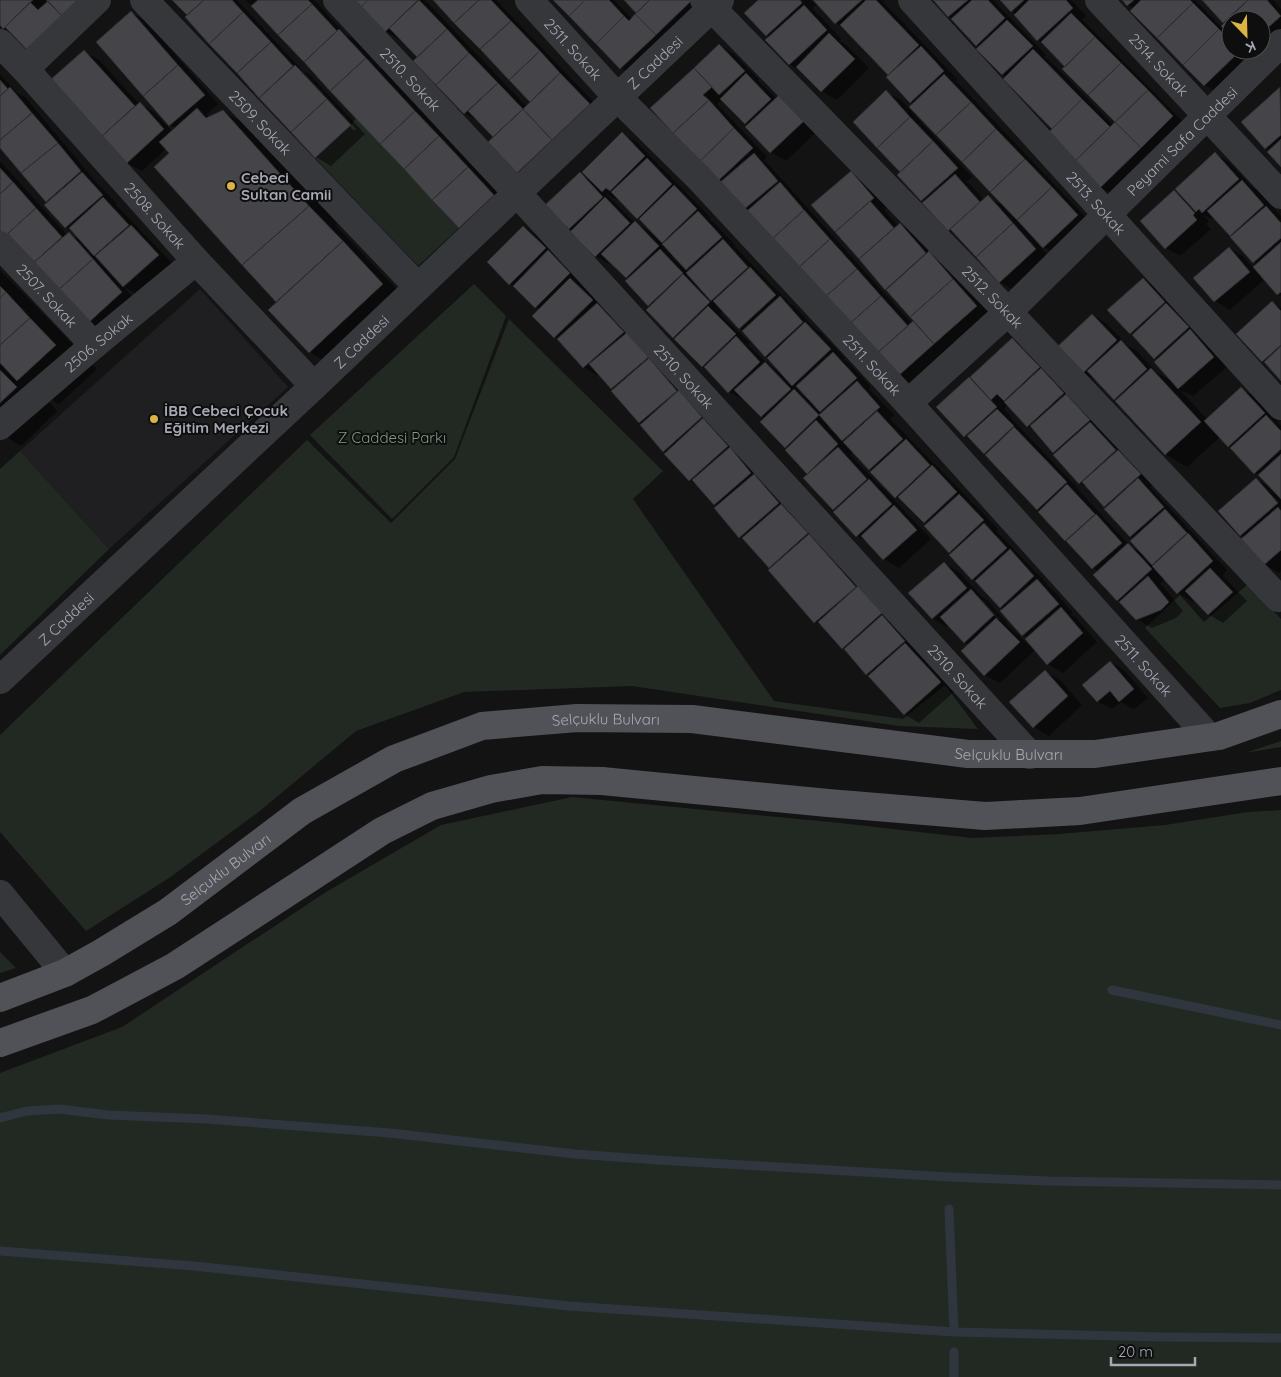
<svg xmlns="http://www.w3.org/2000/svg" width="1281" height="1377" font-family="Quicksand,sans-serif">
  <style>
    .built { fill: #1f1f21 }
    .green { fill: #222923 }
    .shadow { fill: #0007; fill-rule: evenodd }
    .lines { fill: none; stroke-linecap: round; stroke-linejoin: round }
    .stream { stroke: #30363d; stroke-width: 9 }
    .building { fill: #454549; stroke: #2d2d30 }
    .minor { stroke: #36373b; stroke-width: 28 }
    .major { stroke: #515257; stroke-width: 28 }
    .poi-dot { fill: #dcb444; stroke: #0e0e0f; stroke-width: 2 }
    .labels { text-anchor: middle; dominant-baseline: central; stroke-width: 4; stroke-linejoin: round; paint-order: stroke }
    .street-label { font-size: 15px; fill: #a6a9b3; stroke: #0e0e0f }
    .poi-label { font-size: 15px; font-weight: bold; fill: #a6a9b3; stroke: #0e0e0f; text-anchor: start }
    .park-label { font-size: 15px; fill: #7f9c83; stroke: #0e0e0f }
  </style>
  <rect width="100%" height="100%" fill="#131314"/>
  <path class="built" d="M200,289l88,98 -179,162 -89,-98z"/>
  <path class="green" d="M356,118l103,110 -41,38 -103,-108 36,-33z
    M474,284l32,32 -52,141 -62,62 -82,-84z
    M509,319l154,152 -30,28 141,202 129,18 42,-34 33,44 -79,-3 -267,-40 -168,6 -108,39 -95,79 -92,68 -83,53 -86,-99v-97l307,-295 84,83 64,-64z
    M20,451l89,98 -109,106v-186z
    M1248,584l33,35v71l-31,13 -30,5 -75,-80 35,-33 24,27z
    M1281,741v6l-36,6z
    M572,797l268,26 132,15 87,-4 106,-9 83,-13 33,-2v567h-1281v-304l122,-46 204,-135 115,-67z
    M0,952l16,16 -16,5z"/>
  <path class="shadow" d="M0,0h112l-64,62 -48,-38z
    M174,0h63l65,70 8,5 55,59 -34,32 -15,-9 -130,-139 3,-2zM298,70h4l54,59 -2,2z
    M245,0h69l32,35 8,4 26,29 8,4 49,52 -2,2 73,78 -34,32 -14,-9 -207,-221z
    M356,0h69l102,107 5,-5 -97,-102h61l108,113 -71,68 -15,-9 -28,-30 5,-5 -15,-15 -15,-9 -29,-29 -17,-27 -18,-18 -1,1 -15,-9z
    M555,0h59l18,19 6,-6 -12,-13h69l10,10 -69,66 -15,-8z
    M759,0h52l5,5 -4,3 4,4 -1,1 4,2 22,24 -2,2 5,2 25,25 -32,32 -15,-9 -19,-19 -14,-8 -19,-27 -3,-2 -21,-22z
    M815,0h67l2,2 -1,1 3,2 72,75 -3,2 4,2 133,140 -33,31 -15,-8 -12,-13 -2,1 20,23 -36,32 -14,-8 -42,-46 -9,-6 -25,-27 1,-1 -27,-27 4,-3 -48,-50 32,-30 15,8 71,77 -6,5 4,2 14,16 4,-3 16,9 -90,-102 -3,-2 -20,-27 -46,-47 -9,-5z
    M935,0h58l53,55 -2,2 4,2 65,66 4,-3 -50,-55 -25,-25 -4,-2 -21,-26 -5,-3 -10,-11h69l15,16 -4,4 4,3 101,103 -72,70 -15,-9 -46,-58 -47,-52 -5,-3 -22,-27 -3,-2 -24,-26 -4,-3z
    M1123,0h72l26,27 4,-4 -21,-23h69l8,9v28l-22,20 -13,-7h15v-30h-30v30h13l10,10 -35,33 -14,-8 -71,-76 -6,-4z
    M131,13l15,8 72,83 -12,11 4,2 13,-6 29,17 85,95 -2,2 70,73 -73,67 -22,-13 -32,-50 -35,-38 -72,-111 -4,-5 -25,23 -15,-8 -75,-82 32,-29 15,8 40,44h1l14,8 19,20 4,-4 -7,-3z
    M719,45l15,9 25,26 -1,1 19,18 41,31 -32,31 -15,-9 -24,-25 2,-2 -27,-26 -5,5 50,53 -4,4 5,3 144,160 3,-3 -102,-116 38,-33 14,9 23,25 -4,4 14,16 2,-1 15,8 28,28 48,54 -80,71 -14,-9 -154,-167 -21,-28 -3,-2 -67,-72z
    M0,74l17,19 8,4 70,84 22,23 -1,1 57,59 -35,31 -15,-9 13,15 -35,32 -101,-105v-67l67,74 2,-1 12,7 -7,-9 -8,-5 -20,-21 3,-3 -3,-2 -46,-54z
    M1281,88v77l-11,-14 -4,-3 -24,-26z
    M622,134l15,8 22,23 -1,1 4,2 49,50 -2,1 4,3 23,24 -2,1 3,2 53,55 4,2 21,23 5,3 25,26 -1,2 4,2 23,25 -2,2 25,26 -4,4 81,82 -1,1 4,2 24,25 -2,3 3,2 49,51 -1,1 5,3 21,24 -2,2 4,2 22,25 -34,31 -15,-9 -13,-14 -35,33 -15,-8 -16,-30 -5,-3 -15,-17 -2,2 -15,-9 12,-55 15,9 22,24 5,3 22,25 -1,1 4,3 20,19 1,-1 -4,-8 -5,-3 -21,-24 2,-2 -3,-2 -50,-52 2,-1 -27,-28 2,-1 -4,-3 -18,-19 -10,-6 -24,-25 1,-1 -3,-2 -16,-18 -4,4 30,31 4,3 47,50 -32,29 -15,-9 -15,-16 -12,-7 -24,-27 -24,-35 -23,-24 3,-2 -3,-1 -21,-29 -4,-2 -16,-17 -1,1 -15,-8 -22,-23 -5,-3 -28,-29 -45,-58 -17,-16 -1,2 -15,-9 -23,-26 -4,-2 11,-54 11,6zM605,193l12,7 2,-2 19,20 4,2 12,14 -19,-11zM673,254l10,11 -1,1 -11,-9zM682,266l8,4 -2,3zM724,311l16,17 4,3 22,25 3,2 12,15 -11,-7 -22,-21 2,-2 -30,-29zM793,384l8,5 8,11 -7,-5zM830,426l5,7 -7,-5zM983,600l17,19 -2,1 -17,-18z
    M1215,154l14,8 23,25 5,3 24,26v80l-3,-2 -13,-15 -35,31 -15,-9 -21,-23 35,-30 15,9 9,11 5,-4 -5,-2 -20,-26 -20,-19 -2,2 -8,-5 6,8 -3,2 5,5 -31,27 -14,-8 8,-57 8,5z
    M524,227l14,9 46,46 -3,3 4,3 370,403 -36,32 -15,-9 -58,-64 -4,-2 -19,-22 -8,-4 -43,-54 -26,-28 -6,-3 -22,-31 -3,-2 -16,-18 -10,-6 -89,-106 -2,2 -14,-9 -25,-27 -4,-3 -21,-21 6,-7 -4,-2 -20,-20 -6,-3z
    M0,270l97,99 -38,35 -17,-10 15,17 -36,35 -21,-13z
    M1143,279l15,9 70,78 -35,30 -13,-6 28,30 33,-31 15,8 23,25 -2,1 4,2v146l-2,2 -15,-9 -20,-27 -3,-2 -22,-24 37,-32 15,9 -8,-10 -8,-5 -23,-25 -3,-2 -9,-9 -33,30 -22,-13 -48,-54 -20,-19 -14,-8 10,-58 14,9 21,22 8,4 20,22 16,9 -14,-21 -28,-27z
    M1272,303l9,5v71l-13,-14 -6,-4z
    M1012,339l15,9 128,135 -5,4 77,83 -5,6 3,2 22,23 -24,22 -15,-9 -13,-14 -2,2 -15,-9 -13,-14 -5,5 3,2 20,25 -7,7 -24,10 -15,-9 -42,-44 4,-3 -6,-4 -54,-56 1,-1 -3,-2 -49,-55 -14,-13 -9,-5 -27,-29zM1008,405l19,21 9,5 18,21 3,2 23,29 10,6 18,18 22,29 5,3 5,13 -10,-6 -48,-52 -3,-2 1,-1 -70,-74 1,-1 -7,-7z
    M1111,662l14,9 23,27 -14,11 -13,-7 -9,7 -15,-8z
    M1045,672l15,8 22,25 -33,31 -15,-9 -23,-25z"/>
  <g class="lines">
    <path class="stream" d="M1112,990l169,35
      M0,1118l27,-7 32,-2 49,6 98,4 184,14 185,21 83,6 291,17 98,4 234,4
      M949,1209l5,123
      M0,1251l194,15 375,40 385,26 209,5 118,1
      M954,1352v25"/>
  </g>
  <path class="building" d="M0,0h33l-30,29 -3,-4z
    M46,0h43l-22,21z
    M172,0h32l-17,15z
    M204,0h28l11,12 -34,32 -24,-27z
    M258,0h50l4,4 -34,31 -27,-29z
    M354,0h14l-7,7z
    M368,0h50l-33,32 -24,-25z
    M419,0l28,29 -30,28 -28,-29z
    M433,0h46l-25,23z
    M479,0h12l20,21 -31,28 -26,-26z
    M553,0h32l-16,16z
    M585,0h24l15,16 -28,28 -27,-28z
    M624,0h26l-14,13z
    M650,0h40l1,1 -35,34 -21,-21z
    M758,0h42l2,3 -36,33 -22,-23z
    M813,0h49l-27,24z
    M866,0h10l43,45 -31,30 -48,-50z
    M933,0h35l-20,17z
    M972,0h16l17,18 -29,28 -25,-27z
    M1000,0h24l-13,12z
    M1029,0h37l7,8 -36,33 -23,-26z
    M1122,0h12l-7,6z
    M1141,0h49l3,3 -36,35 -27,-27z
    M1202,0h46l-25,23z
    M1248,0h19l14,16 -20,18v-14h-30v16l-10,-10z
    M48,1l19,20 -35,34 -27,-28 25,-25 8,8z
    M1193,3l26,26 -36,36 -26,-27z
    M312,4l25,27 -33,31 -26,-27z
    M804,5l23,25 -38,35 -24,-25z
    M131,11l47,54 -35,31 -47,-54z
    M243,12l28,30 -34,31 -28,-29z
    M1071,13l24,24 -30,30 -24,-25z
    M635,14l21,21 -36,34 -24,-25 28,-28 5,5z
    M1007,20l26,26 -31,29 -26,-26z
    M511,21l29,30 -31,29 -29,-31z
    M339,29l27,29 -36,33 -26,-29z
    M447,29l22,24 -33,32 -23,-24z
    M1219,29l12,13v8l9,1 -36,35 -21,-21z
    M829,33l26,26 -34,33 -25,-25z
    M1095,37l26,26 -33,32 -26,-26z
    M271,42l22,24 -34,32 -22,-25z
    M719,44l26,27 -26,24 -25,-27z
    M921,46l23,25 -34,32 -24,-26z
    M1033,49l49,50 -30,30 -49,-50z
    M84,50l51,56 -33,30 -52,-56z
    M540,51l20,22 -30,29 -21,-22z
    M469,53l29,30 -34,31 -28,-29z
    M366,58l49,53 -35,33 -50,-53z
    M1121,63l27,27 -33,32 -27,-27z
    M178,65l27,30 -36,31 -26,-30z
    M295,65l32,34 -36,33 -32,-34z
    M694,68l18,19 -9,8 6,5 -36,33 -23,-25z
    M560,73l30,31 -38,36 -29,-31z
    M746,73l25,26 -26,25 -25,-25z
    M944,74l27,28 -35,33 -27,-28z
    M0,80l8,9 -8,7z
    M498,83l25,26 -30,28 -25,-26z
    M10,87l22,26 -32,27v-44z
    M1280,87l1,48 -16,14 -24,-27z
    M886,90l24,27 -33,31 -24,-26z
    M1148,90l25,26 -32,32 -26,-26z
    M779,95l25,26 -34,32 -25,-26z
    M327,99l24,26 -36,33 -24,-26z
    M1082,99l28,28 -36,35 -27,-28z
    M709,100l25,28 -34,33 -27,-28z
    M140,102l24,27 -38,35 -24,-28z
    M971,102l25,27 -34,33 -26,-27z
    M197,108l9,10 17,-8 86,96 -67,59 -88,-98 15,-14 -10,-11z
    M523,109l29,31 -35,33 -29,-31z
    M415,111l24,25 -35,33 -24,-25z
    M32,113l26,30 -37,30 -21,-25v-8z
    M910,117l23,24 -33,31 -23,-24z
    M1115,122l26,26 -41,40 -26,-26z
    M734,128l19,20 -35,33 -18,-20z
    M996,129l29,30 -35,33 -28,-30z
    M622,132l23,24 -35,35 -4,-3 -4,4 -20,-20z
    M439,136l29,31 -36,33 -28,-31z
    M1281,139v28l-14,-15z
    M933,141l25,27 -37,33 -24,-26z
    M58,143l23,28 -35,31 -25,-29z
    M1215,152l24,27 -37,34 -3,-4 -3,3 -21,-23z
    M754,153l24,28 -36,30 -24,-27z
    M647,158l25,26 -35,35 -26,-27z
    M1025,159l27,28 -35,33 -27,-28z
    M468,167l26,28 -35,33 -27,-28z
    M0,168l13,14 -13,12z
    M851,171l23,27 -39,34 -24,-27z
    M82,172l21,23 -38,33 -21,-23z
    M580,172l23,25 -34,32 -24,-24z
    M955,174l25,28 -32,29 -26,-28z
    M1242,180l22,25 -34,31 -23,-25z
    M13,182l23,26 -31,28 -5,-6v-36z
    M780,182l24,28 -32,29 -25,-28z
    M674,185l23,24 -35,34 -23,-24z
    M1052,187l26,28 -35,33 -26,-28z
    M1174,190l21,23 -2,2 4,5 -32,29 -25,-28z
    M988,195l25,28 -37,34 -26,-28z
    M103,197l26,28 -35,31 -25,-28z
    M605,197l25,26 -35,34 -25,-25z
    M870,201l24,27 -35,31 -24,-27z
    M309,206l34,35 -67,61 -34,-37z
    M1266,206l15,17v15l-28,25 -23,-26z
    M36,208l26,29 -31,28 -26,-29z
    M804,210l26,29 -32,29 -26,-29z
    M698,211l24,26 -36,33 -24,-26z
    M635,221l24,25 -33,32 -25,-24z
    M900,223l26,30 -41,37 -26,-31z
    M1013,223l23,26 -37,34 -23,-26z
    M131,225l28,30 -36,32 -28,-31z
    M523,226l23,22 -37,37 -22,-23z
    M69,232l24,27 -37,33 -25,-27z
    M723,239l25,28 -37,34 -25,-28z
    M830,239l27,30 -33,29 -26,-30z
    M343,241l40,43 -74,69 -41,-43z
    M1281,242v50l-4,3 -24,-28z
    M1229,247l21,25 -36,30 -21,-24z
    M660,249l23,24 -35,33 -23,-25z
    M548,250l22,23 -35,35 -22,-22z
    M929,251l24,28 -43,38 -24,-27z
    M93,259l29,33 -36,33 -30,-33z
    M750,267l26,28 -37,34 -26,-28z
    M857,269l24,27 -33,29 -24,-27z
    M683,274l27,28 -37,36 -27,-28z
    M570,278l23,22 -39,38 -22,-22z
    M1143,278l22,24 -35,32 -23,-24z
    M953,279l24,27 -43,38 -24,-27z
    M0,286l6,6 -6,6z
    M6,292l24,26 -30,27v-47z
    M780,296l23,26 -38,35 -23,-26z
    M881,296l27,30 -33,29 -27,-30z
    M1272,301l9,10v34l-19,17 -26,-28z
    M597,303l27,29 -41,36 -26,-29z
    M1166,303l23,24 -35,32 -22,-24z
    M708,306l28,28 -34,33 -28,-28z
    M1092,314l25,26 -35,34 -25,-27z
    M30,318l26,27 -39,36 -17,-18v-18z
    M913,321l21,23 -38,34 -21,-23z
    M805,322l26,27 -39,37 -25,-28z
    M1190,329l24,28 -36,32 -24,-27z
    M630,330l21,25 -40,34 -22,-25z
    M736,336l24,26 -32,31 -24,-26z
    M1012,338l28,29 -36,34 -7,-7 -6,6 -21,-23z
    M1121,340l26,29 -33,31 -27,-29z
    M1281,346v35l-17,-19z
    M833,352l24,26 -37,34 -24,-26z
    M649,358l28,33 -38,32 -28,-32z
    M765,362l26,27 -30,28 -27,-27z
    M1041,368l23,25 -37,34 -23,-25z
    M1151,368l50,54 -36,33 -50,-54z
    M0,370l17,17 -17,16z
    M969,377l28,30 -33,30 -28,-30z
    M857,381l23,26 -38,34 -23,-26z
    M1241,387l24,26 -37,34 -24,-26z
    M794,389l25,26 -34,33 -25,-26z
    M679,390l23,27 -39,35 -23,-27z
    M1066,394l24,26 -37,33 -23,-27z
    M997,409l17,17 -30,28 -17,-18z
    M877,411l26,28 -34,31 -26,-28z
    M1266,415l15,16v18l-27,25 -24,-26z
    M703,418l25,28 -39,35 -25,-27z
    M816,420l22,24 -31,30 -22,-24z
    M1090,422l26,28 -37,34 -26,-29z
    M1014,427l53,55 -30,28 -52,-55z
    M906,439l24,26 -35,33 -25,-26z
    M730,447l21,26 -37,32 -22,-25z
    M838,447l29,32 -34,31 -30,-32z
    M1118,450l23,24 -37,33 -22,-25z
    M1281,454v45l-23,-24z
    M932,465l25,27 -33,31 -26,-26z
    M754,474l25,29 -40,35 -25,-30z
    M1138,478l26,29 -34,30 -26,-28z
    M1256,478l22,25 -38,33 -22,-25z
    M869,479l23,25 -36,33 -23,-25z
    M1067,484l28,30 -30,27 -27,-29z
    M959,494l25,26 -35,33 -25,-27z
    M781,504l27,29 -39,35 -27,-30z
    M894,505l23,25 -34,30 -22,-24z
    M1278,507l3,4v39l-17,15 -23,-26z
    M1165,509l22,24 -35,32 -22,-24z
    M1096,514l26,29 -30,26 -26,-28z
    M984,523l23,25 -35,32 -23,-25z
    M1188,533l25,28 -36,33 -25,-28z
    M809,534l47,53 -42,36 -46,-53z
    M1128,543l24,26 -35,32 -24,-26z
    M1010,549l24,27 -34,32 -25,-27z
    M944,562l23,26 -35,31 -24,-26z
    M1210,568l23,24 -25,23 -23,-24z
    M1148,576l21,26 -8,8 -25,10 -17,-18z
    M1037,579l22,25 -37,32 -22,-25z
    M859,585l24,27 -41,37 -24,-27z
    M971,589l23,26 -30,28 -24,-26z
    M1061,607l22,26 -36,32 -22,-26z
    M882,615l23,26 -39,34 -22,-26z
    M996,618l24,24 -36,34 -23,-25z
    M905,643l36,39 -37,33 -36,-39z
    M1110,661l24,28 -15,13 -9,-11 -13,11 -15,-17z
    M1045,670l23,26 -35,32 -24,-26z"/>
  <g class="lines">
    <g class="minor">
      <path id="s1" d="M144,0l274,287"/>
      <path id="s2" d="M337,0l180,193 513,562"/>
      <path id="s3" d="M529,0l89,98 81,80 209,225 301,334"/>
      <path id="s4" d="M704,0l304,312 270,286 3,-3"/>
      <path id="s5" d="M912,0l369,406"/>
      <path id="s6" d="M1099,0l182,195"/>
      <path id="s7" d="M0,43l25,26 171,192 118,125"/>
      <path d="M25,69l72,-69"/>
      <path id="s8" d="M0,245l94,100"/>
      <path id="s9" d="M908,403l100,-91 273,-269"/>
      <path id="s10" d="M0,426l94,-81 102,-84"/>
      <path id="s11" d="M0,680l314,-294 406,-386"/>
      <path d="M0,894l65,79"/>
    </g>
    <g class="major">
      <path id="s12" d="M0,998l65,-25 36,-20 67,-41 134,-101 92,-52 88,-33 95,-8 115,1 276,35h127l124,-18 62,-22"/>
      <path d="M0,1043l92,-33 83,-44 207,-135 50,-25 59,-17 51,-9 60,1 226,22 157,13 95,-5 201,-30"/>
    </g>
  </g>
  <g class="poi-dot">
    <circle cx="231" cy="186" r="5"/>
    <circle cx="154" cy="419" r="5"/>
  </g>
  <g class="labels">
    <g class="street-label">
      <text stroke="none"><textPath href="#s3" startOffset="66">2511. Sokak</textPath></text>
      <text stroke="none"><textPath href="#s11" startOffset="900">Z Caddesi</textPath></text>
      <text stroke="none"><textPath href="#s6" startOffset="88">2514. Sokak</textPath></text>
      <text stroke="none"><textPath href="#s2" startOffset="108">2510. Sokak</textPath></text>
      <text stroke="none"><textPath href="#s1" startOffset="169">2509. Sokak</textPath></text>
      <text stroke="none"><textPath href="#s9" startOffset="379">Peyami Safa Caddesi</textPath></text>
      <text stroke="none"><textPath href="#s5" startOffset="274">2513. Sokak</textPath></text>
      <text stroke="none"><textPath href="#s7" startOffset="232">2508. Sokak</textPath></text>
      <text stroke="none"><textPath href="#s8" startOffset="69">2507. Sokak</textPath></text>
      <text stroke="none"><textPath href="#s4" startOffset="414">2512. Sokak</textPath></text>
      <text stroke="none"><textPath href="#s11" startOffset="495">Z Caddesi</textPath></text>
      <text stroke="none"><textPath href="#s10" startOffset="129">2506. Sokak</textPath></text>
      <text stroke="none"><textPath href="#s3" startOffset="501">2511. Sokak</textPath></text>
      <text stroke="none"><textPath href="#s2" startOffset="512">2510. Sokak</textPath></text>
      <text stroke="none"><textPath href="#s11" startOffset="90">Z Caddesi</textPath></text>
      <text stroke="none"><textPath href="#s3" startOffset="906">2511. Sokak</textPath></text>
      <text stroke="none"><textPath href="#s2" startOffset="918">2510. Sokak</textPath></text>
      <text stroke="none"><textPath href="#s12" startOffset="681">Selçuklu Bulvarı</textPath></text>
      <text stroke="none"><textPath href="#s12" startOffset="1086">Selçuklu Bulvarı</textPath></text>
      <text stroke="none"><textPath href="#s12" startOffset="261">Selçuklu Bulvarı</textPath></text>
    </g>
    <g class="poi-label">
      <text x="241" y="177">Cebeci<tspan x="241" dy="17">Sultan Camii</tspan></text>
      <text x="164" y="410">İBB Cebeci Çocuk<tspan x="164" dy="17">Eğitim Merkezi</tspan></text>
    </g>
    <g class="park-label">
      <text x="392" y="437">Z Caddesi Parkı</text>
    </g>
  </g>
  <g transform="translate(1246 35) rotate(157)"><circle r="24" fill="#0e0e0f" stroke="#4b4c51"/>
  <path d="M0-4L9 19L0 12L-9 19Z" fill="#dcb444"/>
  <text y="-8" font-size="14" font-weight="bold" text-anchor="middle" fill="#a6a9b3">K</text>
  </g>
  <path d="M1111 1357v8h84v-8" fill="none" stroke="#a6a9b3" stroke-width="2.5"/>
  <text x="1118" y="1357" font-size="15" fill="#a6a9b3" stroke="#0e0e0f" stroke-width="4" paint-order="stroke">20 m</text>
</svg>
